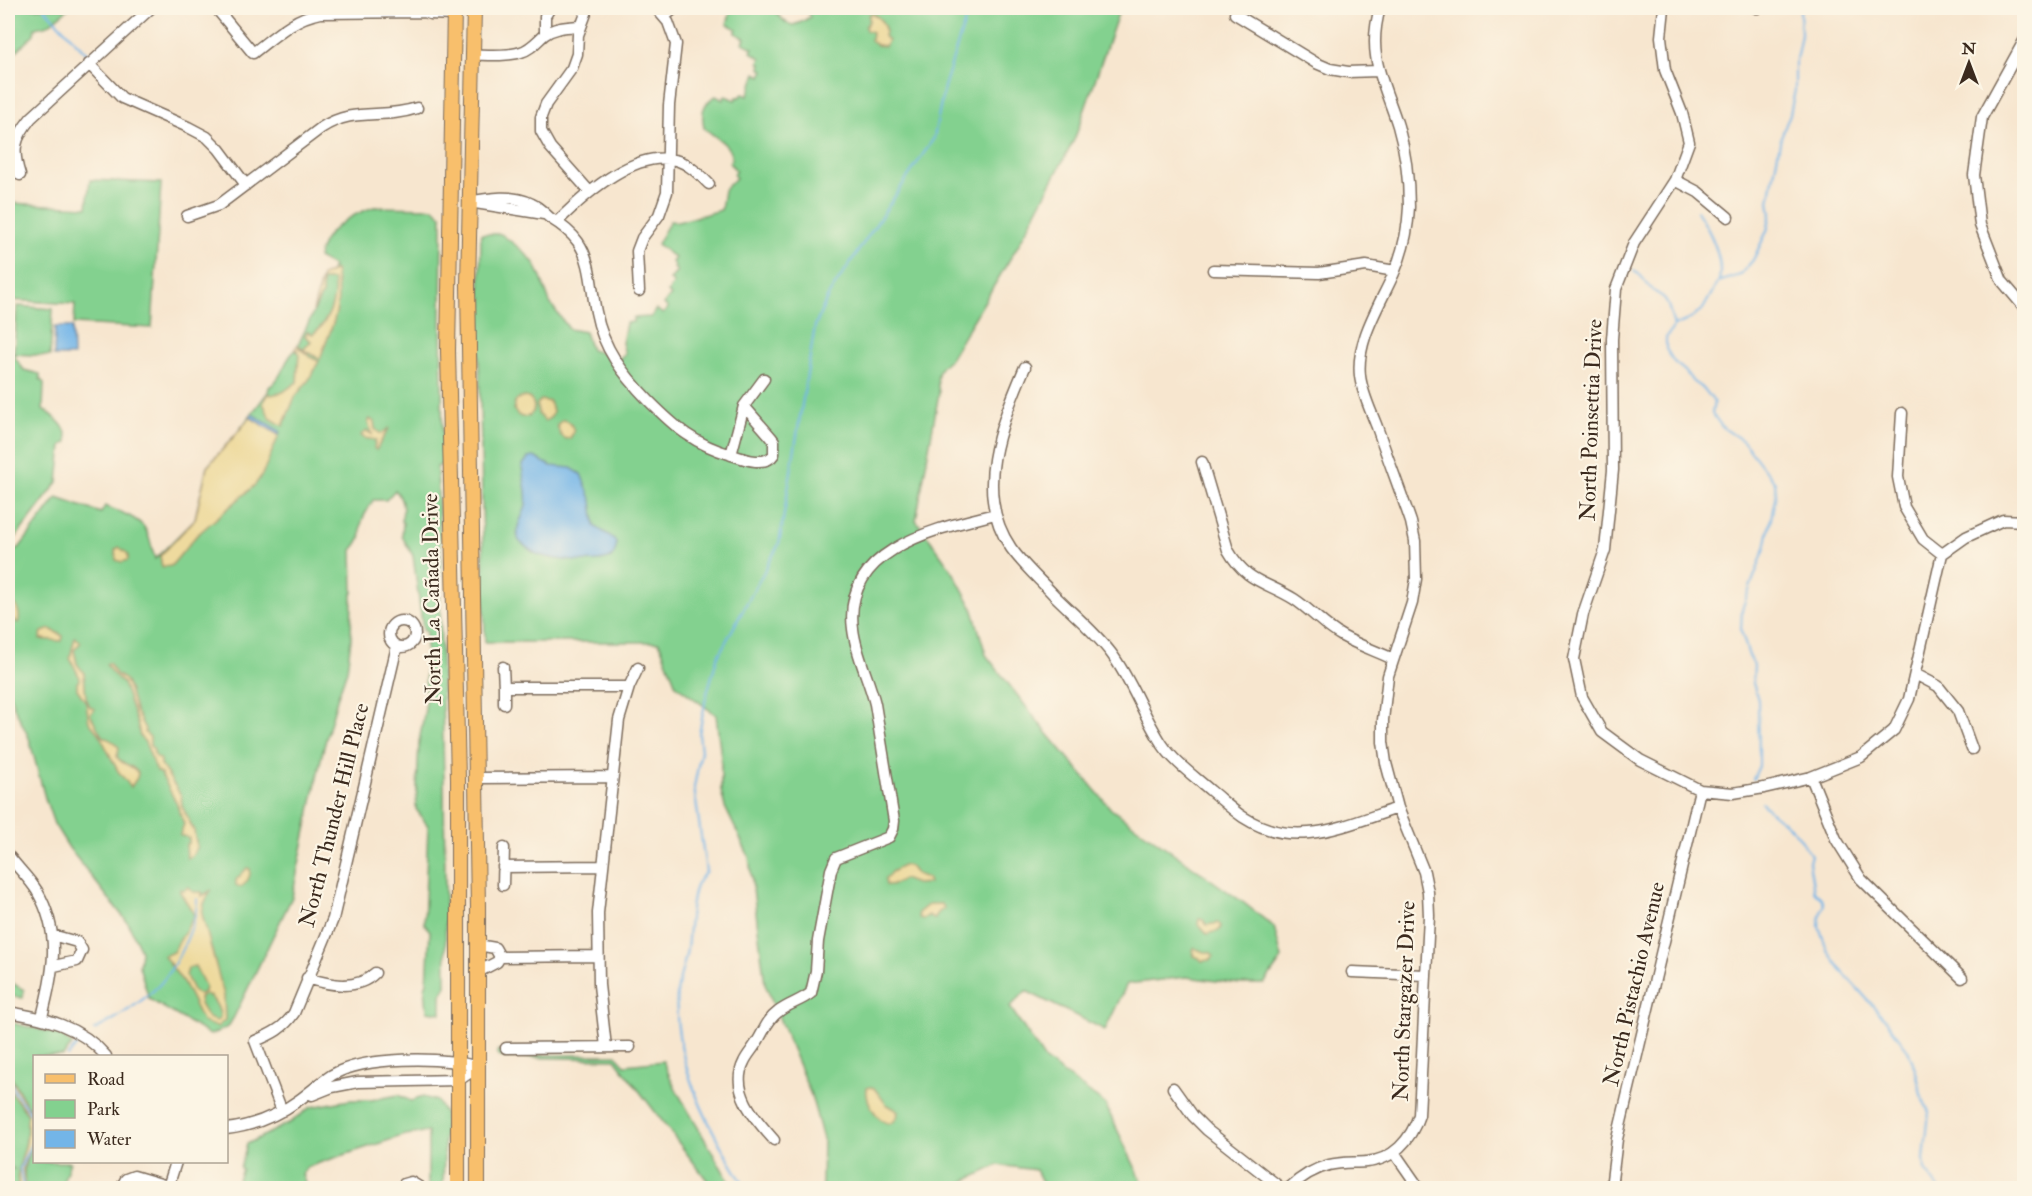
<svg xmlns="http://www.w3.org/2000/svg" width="2032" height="1196" font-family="'IM FELL Double Pica',serif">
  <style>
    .green { fill: #83d18f; stroke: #5f7e56; stroke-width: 1.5 }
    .sand { fill: #eeda9e; stroke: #94825e; stroke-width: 1.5; fill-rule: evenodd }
    .water { fill: #73b5e8; stroke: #577083; stroke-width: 1.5 }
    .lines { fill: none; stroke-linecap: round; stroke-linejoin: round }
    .stream { stroke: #73b5e8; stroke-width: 2 }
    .minor-casing { stroke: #7d6c5c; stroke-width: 13 }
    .major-casing { stroke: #7d6c5c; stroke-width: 16 }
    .minor { stroke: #fff; stroke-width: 10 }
    .major { stroke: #f8bf6c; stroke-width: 14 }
    .labels { text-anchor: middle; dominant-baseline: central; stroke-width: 4.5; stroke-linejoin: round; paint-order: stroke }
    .street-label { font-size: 22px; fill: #3b2a1e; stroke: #fcf5e5 }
  </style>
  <rect width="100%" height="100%" fill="#fcf5e5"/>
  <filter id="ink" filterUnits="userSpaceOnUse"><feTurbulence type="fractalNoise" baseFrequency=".0167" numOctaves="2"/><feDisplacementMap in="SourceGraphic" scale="12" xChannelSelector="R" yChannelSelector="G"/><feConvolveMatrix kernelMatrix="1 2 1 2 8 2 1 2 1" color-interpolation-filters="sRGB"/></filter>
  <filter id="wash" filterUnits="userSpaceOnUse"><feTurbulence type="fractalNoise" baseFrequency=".008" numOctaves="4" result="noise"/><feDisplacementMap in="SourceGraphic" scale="24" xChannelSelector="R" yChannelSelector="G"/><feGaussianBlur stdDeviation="1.35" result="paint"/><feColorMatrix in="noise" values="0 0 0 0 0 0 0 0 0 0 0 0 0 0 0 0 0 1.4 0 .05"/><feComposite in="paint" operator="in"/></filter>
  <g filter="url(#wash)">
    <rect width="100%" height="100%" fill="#f7e6cf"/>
    <path class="green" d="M8,8h61l-21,17 -13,3 -1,6 -26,26z
      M732,8h40c16,16 15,24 38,9l-2,-4 3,-2v-3h309l-45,130 -56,106 -69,115c-14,10 -14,18 -11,34l-23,127 37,52 19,35 14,48 52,67 73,87 133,94 30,24 8,31 -18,26h-24l-54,-7 -59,7 -22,46 -79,-39 -16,16 35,53 60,44 40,84h-100l-9,-18 -38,-5 -41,20 -3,3h-132l1,-49 -12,-44 -46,-111 -16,-127 -24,-50 -4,-16v-33l-5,-43 -40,-30 -17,-43h-174l-6,-291 2,-117h20l21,16 12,13 6,12 10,28 19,26 16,3 6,18 29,8 5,-4 -3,-11 4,-20 7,-1v-4l18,-1 5,-8 7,5 5,-6 -4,-4 7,-9 -3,-3 6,-9 -4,-3 7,-9 -3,-3 1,-2 -3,-4 3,-4 -18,-14 13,-23 8,1 43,-12 3,-20 12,-12 -3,-4 3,-3 -7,-9 3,-2c-2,-17 -16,-22 -28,-32 -3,-14 -2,-25 12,-32l7,4 2,-4 10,4 2,-3h3l3,-3 5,2 8,-23 5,3 3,-6 -4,-2 1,-4 -2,-2 2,-4 -10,-6 2,-4 -10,-5 2,-5 -10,-5 2,-4 -10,-5z
      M90,180l71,3 -9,145 -78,-4 1,-20 -67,-4 2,-97 77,4z
      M374,207l60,1 8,8 -1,107 2,141 -6,3 4,91 -1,47 4,176 2,205 -5,8v19l-14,-2 -2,-24 2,-5 3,-51 -6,-7 4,-98 -12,-17 3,-67 6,-33 1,-77 -3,-2 -10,-74 -11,-20 1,-13 -2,-3c4,-10 1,-23 -6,-30l-9,10h-13c-3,6 -7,12 -10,18 -6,14 4,16 -11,32l1,43h-1l-1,46 -4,31 -10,29 -15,55 -30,143 -58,120 -6,10 -18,8 -61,-36 -10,-33 2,-15 -13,-28 -59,-75 -15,-24 -9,-26 -16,-60 -15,-31 -6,-18v-145h4l3,6 5,-3 37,-49 44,15 4,-7c12,5 30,10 39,21 6,8 8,23 11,32l40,-40 12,-52 30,-34 31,-41 1,-5c14,-8 16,-31 27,-37l2,2 3,-5 -3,-2 24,-51v-14h6l5,-14 -15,-8c4,-27 32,-43 56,-51z
      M17,306l36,3 -3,47 -36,-2z
      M8,339l3,13 13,18 16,4v5l4,4 -1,26c12,9 26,18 24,34l-5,2 -4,37 -42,55 -8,3z
      M8,974l4,9 12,7 -1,8 -15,-2z
      M8,1022l46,11 9,4 9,8 -9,11h-29v40l-3,12 -4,-2 -19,-35z
      M498,1050l9,5h109l9,10 38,-4 12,27 58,100h-20l-98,-129 -115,-2 -3,-5z
      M8,1085l1,5 20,26c-3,8 -2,16 -3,24 -2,18 -11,28 -7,48h-11v-19h6l-5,-4 -1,-6z
      M398,1095l13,6 12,-4 14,4 8,13 -2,74h-15v-56l-23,3 -98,32 -5,7 5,14h-72l7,-19 -2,-1 7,-24 44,-22 20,-15 39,-7h21z
      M34,1143v19h36l-9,26h-36c-3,-18 0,-29 9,-45z"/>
    <path class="sand" d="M872,13c8,5 16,12 12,23l4,5 -3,5 -8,-1 -6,-4 1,-9 -6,-2 -1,-3 4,-6v-6z
      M335,270c8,42 -2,51 -15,89l-22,-12 14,11 7,3 -11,20 -13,16 -12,29 -13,-8 -7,-15 6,-10 2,2 12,-3 14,-10 2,-29 -4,-5 3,-3 6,4 7,-8 -6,-5 2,-4 6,2c15,-11 25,-36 20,-54h-11v14l-9,17 9,-35z
      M514 407a10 10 0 1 1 20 0a10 10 0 1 1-20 0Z
      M541,400l9,2 3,10 -2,5 -6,4 -7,-7 -1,-10z
      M250,417l29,18 -17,40 -7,10 -59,51 -25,30 -9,1 -2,-11 35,-37 12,-52 30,-34z
      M370,419l4,3 1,7 6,5 8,-6 -13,22 -2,-2 2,-8 -12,-2 -3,-3 6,-4 5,3 -4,-11z
      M562,420c7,0 11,6 12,12l-4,6 -5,1 -5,-5 -3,-9z
      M119,547l9,7v6l-6,2 -6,-2 -1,-10z
      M11,604l4,1c4,4 5,13 3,18l-8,-7 -2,-8z
      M50,629l13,7 -1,5 -22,-2 2,-7z
      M75,637l6,5 -7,8 3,14 7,9 2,25 4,9 5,2 -5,5 12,22c7,4 12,4 17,12l-2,9c5,8 15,7 21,16l-1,5 -6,9 -13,-16 -19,-37 -10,-12 -3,-20 -9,-13v-6l3,-5 -10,-20z
      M109,663l7,11 9,6 4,9 6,21 10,19v4l5,4v9l3,2 2,8 6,4v5l20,30 1,11 12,25 3,16 -5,9 -5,2 -1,-14 3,-1v-5l-9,-3 4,-11 -7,-20 -16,-30 -5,-4 -11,-28 -5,-5 -2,-11 -15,-43 -11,-10 -6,-9z
      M905,865l5,1 6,8 11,4 2,5 -13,1 -13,-5 -12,7 -5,-1 -1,-5 6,-8z
      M247,868l3,1c1,7 -4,17 -11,18l-3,-2v-5z
      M188,887l5,5h9v4l8,-5 -6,13 -2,10 22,81 1,25 -8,7 -14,-5 -20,-40 -19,-26 9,-4 20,-34 1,-4 -14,-22v-3l4,1zM195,966l10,20 -1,6 -5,3 -5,-3 -8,-16 2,-8zM205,994c8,2 16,16 15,25l-4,2 -8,-3 -8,-14 -1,-6z
      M929,904h13l2,4 -7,6 -2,5 -4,-1 -2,-3 -6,4 -4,-1 -1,-5z
      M1199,919l4,1 4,5 11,-2 3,3 -1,4 -13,4 -9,-10z
      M1194,948l10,4h6l4,4 -5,4 -7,1 -3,-3 -5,-2 -2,-6z
      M8,1071c5,13 13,25 20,37h3l3,-12 -1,14 1,3v30l-9,18 -2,8 2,19h-6c-4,-17 4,-29 7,-46 2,-9 0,-19 2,-28l-19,-24z
      M870,1087l4,1 12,16 12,7 -1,7 -5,5c-14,2 -27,-23 -25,-35z"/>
    <path class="water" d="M55,327h17l1,29h-19z
      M252,414l28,17 -1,4 -29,-18z
      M534,457l17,9 20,2 10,6 11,27 3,25c11,10 31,11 16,32 -15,7 -56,2 -72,-3 -8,-3 -14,-9 -20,-14 -6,-15 5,-23 7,-37 2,-13 -3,-25 -4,-38l6,-8z"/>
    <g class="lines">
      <path class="stream" d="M44,8l44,47
        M8,14l12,-6
        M1697,211c13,20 27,46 22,70
        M1634,271l7,5 11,14 11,7 5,8 6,21
        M1753,779l6,-13v-9l-1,-57 -5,-17 1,-18 -5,-9 -8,-25 1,-22 23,-61 11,-54 -1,-11 -32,-42 -21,-14 -10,-14 2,-11 -9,-12 -12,-8 -8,-11 -11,-9 -8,-13v-11l8,-12 14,-6 15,-11 15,-27 22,-7 13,-15 14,-29 4,-18 -2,-11 2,-12 10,-53 9,-23 5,-24v-25l6,-30 -1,-27
        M1762,803c9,12 23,18 33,29 5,5 11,16 16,23l-2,7 5,29 8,8 2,5 -4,11 -1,11 8,24 13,19 44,49 24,32 9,25 4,20 8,17 -5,47 1,11 14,18
        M94,1030c19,-9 43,-25 59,-39 19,-16 45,-67 44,-92
        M68,1056l9,-11
        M8,1076l7,17 19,25v20l-14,30 3,20
        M30,1111l4,-7
        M746,1188c-35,-55 -74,-127 -69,-194 1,-15 8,-30 10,-45 2,-16 3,-49 9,-63 2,-5 7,-10 10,-15l-12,-84 7,-36 -2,-17 7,-37 11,-39 62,-114 36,-218 13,-30 106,-158 10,-51 21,-66v-13"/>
    </g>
  </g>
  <g filter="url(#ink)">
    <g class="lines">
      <defs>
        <path id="minor" d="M216,8l37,45c21,-16 40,-35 67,-40l105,-1 5,2 24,1
          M588,8l-10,27 -1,19 -5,14 -26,36 -5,13v14l9,16 40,45
          M1664,8l-3,29 4,33 17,43 7,29 -14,38 -41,63 -18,46 -4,50 1,131 -8,80 -22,64 -9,45 8,38 20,35 38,28 60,30 33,3 31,-5 47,-11 50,-20 33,-27 15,-31 33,-145 24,-17 37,-17 21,1
          M1756,8h2
          M1235,14l81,49 14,6 18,3 30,-1
          M664,17l11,-9
          M545,34v-18l5,-8
          M2024,41l-42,76 -8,58 6,50 22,56 22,26
          M473,55c15,-1 33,2 48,-3 10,-3 15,-10 23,-17 11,-8 23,-8 36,-9
          M89,64l33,34 66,29 19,10 12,12 27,36
          M20,175c-8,-25 -6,-36 11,-57l120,-110
          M1675,180l23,12 30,25
          M544,214l-75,-12c20,-4 44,-8 63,2 7,3 12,9 18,14 10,6 21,14 28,24 14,20 13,47 18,70 7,37 27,62 53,89 27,27 45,43 83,54 12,4 34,12 42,-1v-13l-3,-4 -27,-31
          M187,216l32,-11 102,-77c34,-22 60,-8 96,-20
          M557,222c27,-27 77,-72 118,-62 13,3 25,15 34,24
          M1213,270l106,3 47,-7 29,5
          M639,291l-2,-40 5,-13 17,-23 8,-23 2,-87 7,-61 -8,-22 -12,-14
          M1025,367c-24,57 -53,124 -14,181 12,17 29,32 43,47 19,19 41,37 57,58 21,28 32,62 51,91 12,18 32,32 49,47 10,8 20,18 32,26 52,34 102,8 155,-9
          M1902,413l-4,64 6,30 19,32 19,15
          M731,455l13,-49 20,-27
          M1202,462l26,88c19,33 37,31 66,49 17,11 30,27 48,37 16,9 34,15 51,23
          M389 634a13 13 0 1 1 26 0a13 13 0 1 1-26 0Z
          M503,667l1,20h125
          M1915,674l23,12 20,25 14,38
          M504,687v17
          M1811,777l25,62 25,40 101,99
          M477,778l135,-1
          M8,855c9,12 21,23 29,36 25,43 16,81 5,126
          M503,867l100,-1
          M503,885l1,-37
          M52,935l25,7 5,8 -5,11 -23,5
          M478,945l17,3 5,9 -3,5 -19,10
          M500,957l97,-1
          M1352,972l73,3
          M307,978c23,7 50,13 68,-5
          M8,1012c38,6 72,14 98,44
          M606,1047l-7,-62 -1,-72 21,-193 10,-33 9,-19
          M506,1048l124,-1
          M1173,1088l20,28 14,14 74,58
          M312,1095l20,-8 26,-5 101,-2 19,-13
          M282,1111l-27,-70c17,-7 29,-13 39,-28l39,-94 64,-273
          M226,1129c27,-3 51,-13 73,-29 11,-8 21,-17 33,-25 33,-19 110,-19 146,-8
          M774,1140c-18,-20 -45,-49 -30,-78 3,-7 9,-13 13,-20 7,-11 10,-22 21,-30 10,-8 23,-11 33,-19l5,-22 2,-30 13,-71 5,-12 53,-21 4,-8 1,-8 -19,-117c-6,-25 -19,-49 -22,-75 -11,-81 83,-100 142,-115
          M1394,1152l25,36
          M168,1187l8,-25
          M121,1188l5,-9 8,-3 40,12
          M400,1188l4,-4 7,-2 10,6
          M1289,1188c12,-11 24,-19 40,-23 12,-3 25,-2 37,-3 27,-2 45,-22 53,-47l10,-199 -1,-24 -4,-20 -26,-64 -12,-45 -3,-21v-22l5,-44 24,-73 4,-24 -1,-38 -4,-19c-11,-32 -23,-63 -34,-95 -6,-16 -15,-34 -17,-51 -4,-36 20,-71 34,-103 9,-21 14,-43 15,-66 0,-28 -3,-54 -11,-81 -14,-44 -32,-70 -18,-118
          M1611,1188l6,-49 83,-349"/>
        <path id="major" d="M454,8l-6,343 10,428v409
          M474,8l-6,277 10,621v282"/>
      </defs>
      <use href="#minor" class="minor-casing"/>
      <use href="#major" class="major-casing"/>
      <use href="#minor" class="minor"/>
      <use href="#major" class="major"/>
    </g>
  </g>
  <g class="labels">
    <g class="street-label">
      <text transform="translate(1591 420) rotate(-88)">North Poinsettia Drive</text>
      <text transform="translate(432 599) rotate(-91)">North La Cañada Drive</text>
      <text transform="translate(334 815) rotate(-76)">North Thunder Hill Place</text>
      <text transform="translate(1634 984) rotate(-77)">North Pistachio Avenue</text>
      <text transform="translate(1404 1001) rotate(-88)">North Stargazer Drive</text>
    </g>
  </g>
  <rect width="2032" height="1196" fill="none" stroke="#fcf5e5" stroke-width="30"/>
  <rect x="33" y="1055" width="195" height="108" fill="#fcf5e5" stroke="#afa495" stroke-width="1.5"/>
  <rect x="45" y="1074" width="30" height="9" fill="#f8bf6c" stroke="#afa495" stroke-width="1.5"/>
  <text x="87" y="1085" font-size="18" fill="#3b2a1e">Road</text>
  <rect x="45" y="1100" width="30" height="18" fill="#83d18f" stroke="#afa495" stroke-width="1.5"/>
  <text x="87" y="1115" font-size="18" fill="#3b2a1e">Park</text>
  <rect x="45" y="1130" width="30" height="18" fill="#73b5e8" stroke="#afa495" stroke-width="1.5"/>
  <text x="87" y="1145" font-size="18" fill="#3b2a1e">Water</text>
  <g transform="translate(1969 63)" stroke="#fcf5e5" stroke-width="4.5" paint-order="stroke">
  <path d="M0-4.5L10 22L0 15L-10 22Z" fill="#3b2a1e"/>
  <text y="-9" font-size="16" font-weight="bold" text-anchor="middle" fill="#3b2a1e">N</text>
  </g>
</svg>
